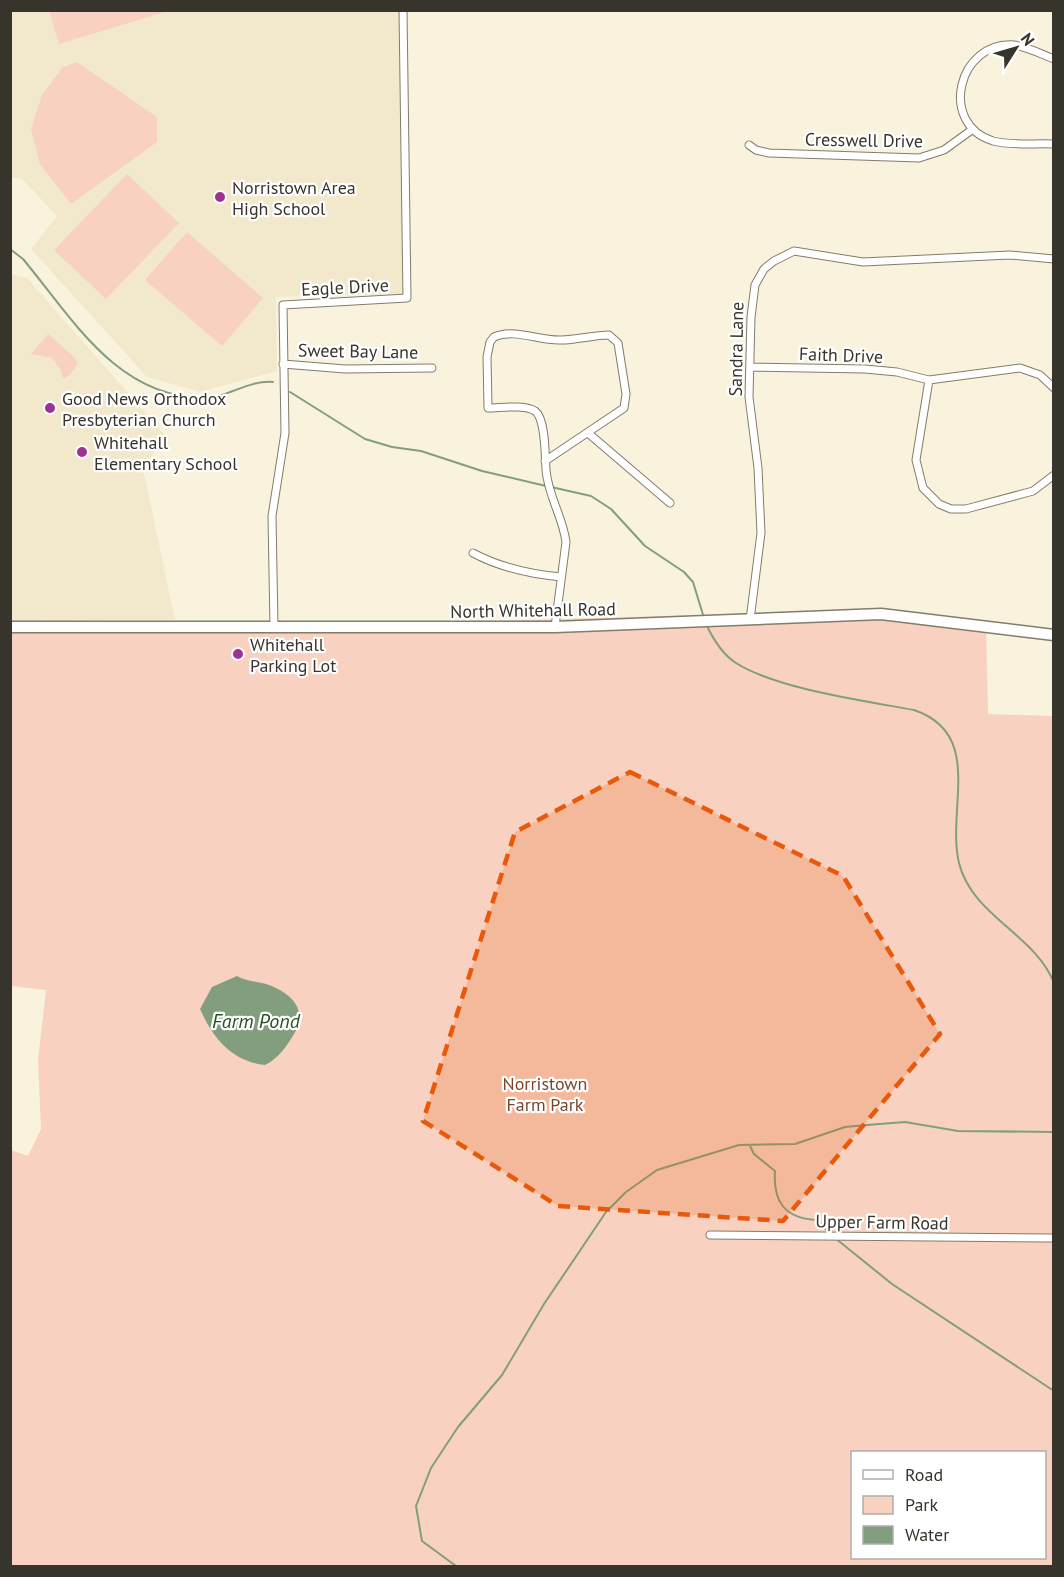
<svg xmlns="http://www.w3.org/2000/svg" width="1064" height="1577" font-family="'PT Sans',sans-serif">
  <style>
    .built { fill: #f2e9cd }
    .green { fill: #f8d1c0; fill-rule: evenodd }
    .water { fill: #839e7e }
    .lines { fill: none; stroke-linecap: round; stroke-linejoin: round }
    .stream { stroke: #839e7e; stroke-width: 2 }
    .minor-casing { stroke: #827c6a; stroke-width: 9 }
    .secondary-casing { stroke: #827c6a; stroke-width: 13 }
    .minor { stroke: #fff; stroke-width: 7 }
    .secondary { stroke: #fff; stroke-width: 10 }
    .marked { fill: #e8590c; fill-opacity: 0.2; stroke: #e8590c; stroke-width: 4.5; stroke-dasharray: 12 8; stroke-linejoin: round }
    .poi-dot { fill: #9e3292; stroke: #fff; stroke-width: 2 }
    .labels { text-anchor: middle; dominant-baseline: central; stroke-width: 4.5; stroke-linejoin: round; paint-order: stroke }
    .street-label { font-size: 18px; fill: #37342c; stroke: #fff }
    .poi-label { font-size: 18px; fill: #37342c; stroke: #fff; text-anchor: start }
    .park-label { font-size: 18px; fill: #7c442b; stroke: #fff }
    .water-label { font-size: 20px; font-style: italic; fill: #295022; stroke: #fff }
  </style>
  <rect width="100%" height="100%" fill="#f9f3de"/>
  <path class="built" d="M11,11h388l5,283 -128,3 1,74 -77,21 -53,-15 -116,-128 26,-33 -36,-38h-10z
    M10,274l17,4 139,158 -23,32 32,152h-164z"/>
  <path class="green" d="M49,11v-1l119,1 -109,33z
    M77,62l80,55v25l-86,62 -31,-40 -9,-35 11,-34 21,-28z
    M127,174l52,49 -73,76 -52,-49z
    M187,232l76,66 -41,48 -77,-66z
    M48,334l24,21 6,8 -8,12 -7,4 -2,-8 -9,-13 -21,-4z
    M866,610l120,14 2,90 65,2v850h-1042v-416l17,6 13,-27 -3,-69 8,-70 -35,-4 -1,-366 389,4zM852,1452h192v106h-192z"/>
  <path class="water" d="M237,976c10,6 22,5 32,9 24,9 39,26 25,49 -7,12 -16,25 -29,31 -34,-4 -52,-27 -65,-56l12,-22z"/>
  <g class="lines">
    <path class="stream" d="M10,249l13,10c50,60 93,137 179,139 26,0 45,-18 71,-16
      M290,392l75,47 27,8 29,4 61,20 64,15
      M551,487l40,9 20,13 34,37 39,26 9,10 11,36
      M706,624c7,15 16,30 30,39 41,26 129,38 178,47 71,24 32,99 45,153 13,53 76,71 95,120
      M750,1146l4,8 21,17c-2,30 9,47 41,49l15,14
      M835,1238l57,46 162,107
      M456,1566l-34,-25 -6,-35 15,-38 27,-41 44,-52 42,-71 62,-92 20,-20 31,-22 82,-25 56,-1 50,-17 22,-2 38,-3 53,9 96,1"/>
    <defs>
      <path id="minor" d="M1054,59c-13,-5 -26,-12 -40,-14 -56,-4 -76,79 -21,96 19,5 41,2 61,3
        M749,145l7,5 13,3 150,5 25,-8 29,-21
        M283,364l62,5 87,-1
        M751,367l114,2 32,3 32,8 91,-12 20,7 14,13
        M929,380l-13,80 7,28 16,16 12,5h15l67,-18 21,-16
        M588,433l82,70
        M545,461l79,-53 2,-14 -8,-51 -9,-8c-16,0 -32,5 -48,5 -23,1 -45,-12 -67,-3l-4,5 -3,15 1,51c13,0 36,-4 47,3 11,8 10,46 11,59 2,26 17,47 20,72l-11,85
        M473,553c28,15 56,21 88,24
        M750,620l11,-87 -3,-65 -9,-71 2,-80 4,-32 9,-16 10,-8 20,-10 69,11 147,-7 44,4
        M274,627l-2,-111 13,-83 -2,-128 124,-7 -4,-288
        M710,1235l344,3"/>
      <path id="secondary" d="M10,627h545l326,-13 173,21"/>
    </defs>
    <use href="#minor" class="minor-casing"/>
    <use href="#secondary" class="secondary-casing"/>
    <use href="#minor" class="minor"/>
    <use href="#secondary" class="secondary"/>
  </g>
  <path class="marked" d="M630,772l213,104 97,158 -157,187 -225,-15 -135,-85 92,-289z"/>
  <g class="poi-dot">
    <circle cx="220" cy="197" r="6"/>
    <circle cx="50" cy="408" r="6"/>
    <circle cx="82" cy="452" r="6"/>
    <circle cx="238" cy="654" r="6"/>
  </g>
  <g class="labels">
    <g class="street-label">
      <text transform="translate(864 140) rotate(1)">Cresswell Drive</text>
      <text transform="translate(345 287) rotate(-3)">Eagle Drive</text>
      <text transform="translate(736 349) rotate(-89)">Sandra Lane</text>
      <text transform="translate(358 351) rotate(1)">Sweet Bay Lane</text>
      <text transform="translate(841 355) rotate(2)">Faith Drive</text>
      <text transform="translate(533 610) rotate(-1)">North Whitehall Road</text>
      <text transform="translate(882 1222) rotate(1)">Upper Farm Road</text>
    </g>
    <g class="poi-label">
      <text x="232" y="187">Norristown Area<tspan x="232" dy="21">High School</tspan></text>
      <text x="62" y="398">Good News Orthodox<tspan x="62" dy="21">Presbyterian Church</tspan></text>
      <text x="94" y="442">Whitehall<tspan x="94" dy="21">Elementary School</tspan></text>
      <text x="250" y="644">Whitehall<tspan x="250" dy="21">Parking Lot</tspan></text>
    </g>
    <g class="park-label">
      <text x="545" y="1083">Norristown<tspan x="545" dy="21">Farm Park</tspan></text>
    </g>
    <g class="water-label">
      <text x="256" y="1021">Farm Pond</text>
    </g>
  </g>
  <rect width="1064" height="1577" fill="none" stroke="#37342c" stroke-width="24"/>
  <rect x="851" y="1451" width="195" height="108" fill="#ffffff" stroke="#afaeab" stroke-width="1.5"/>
  <rect x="863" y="1470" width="30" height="9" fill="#ffffff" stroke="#afaeab" stroke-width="1.5"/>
  <text x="905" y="1481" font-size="18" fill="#37342c">Road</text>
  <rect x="863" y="1496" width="30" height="18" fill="#f8d1c0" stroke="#afaeab" stroke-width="1.5"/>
  <text x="905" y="1511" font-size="18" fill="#37342c">Park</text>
  <rect x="863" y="1526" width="30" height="18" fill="#839e7e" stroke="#afaeab" stroke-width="1.5"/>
  <text x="905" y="1541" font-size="18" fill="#37342c">Water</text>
  <g transform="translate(1016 48) rotate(53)" stroke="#ffffff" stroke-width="4.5" paint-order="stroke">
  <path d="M0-4.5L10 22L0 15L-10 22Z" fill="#37342c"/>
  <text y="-9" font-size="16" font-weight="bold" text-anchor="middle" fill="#37342c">N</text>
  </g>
</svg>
